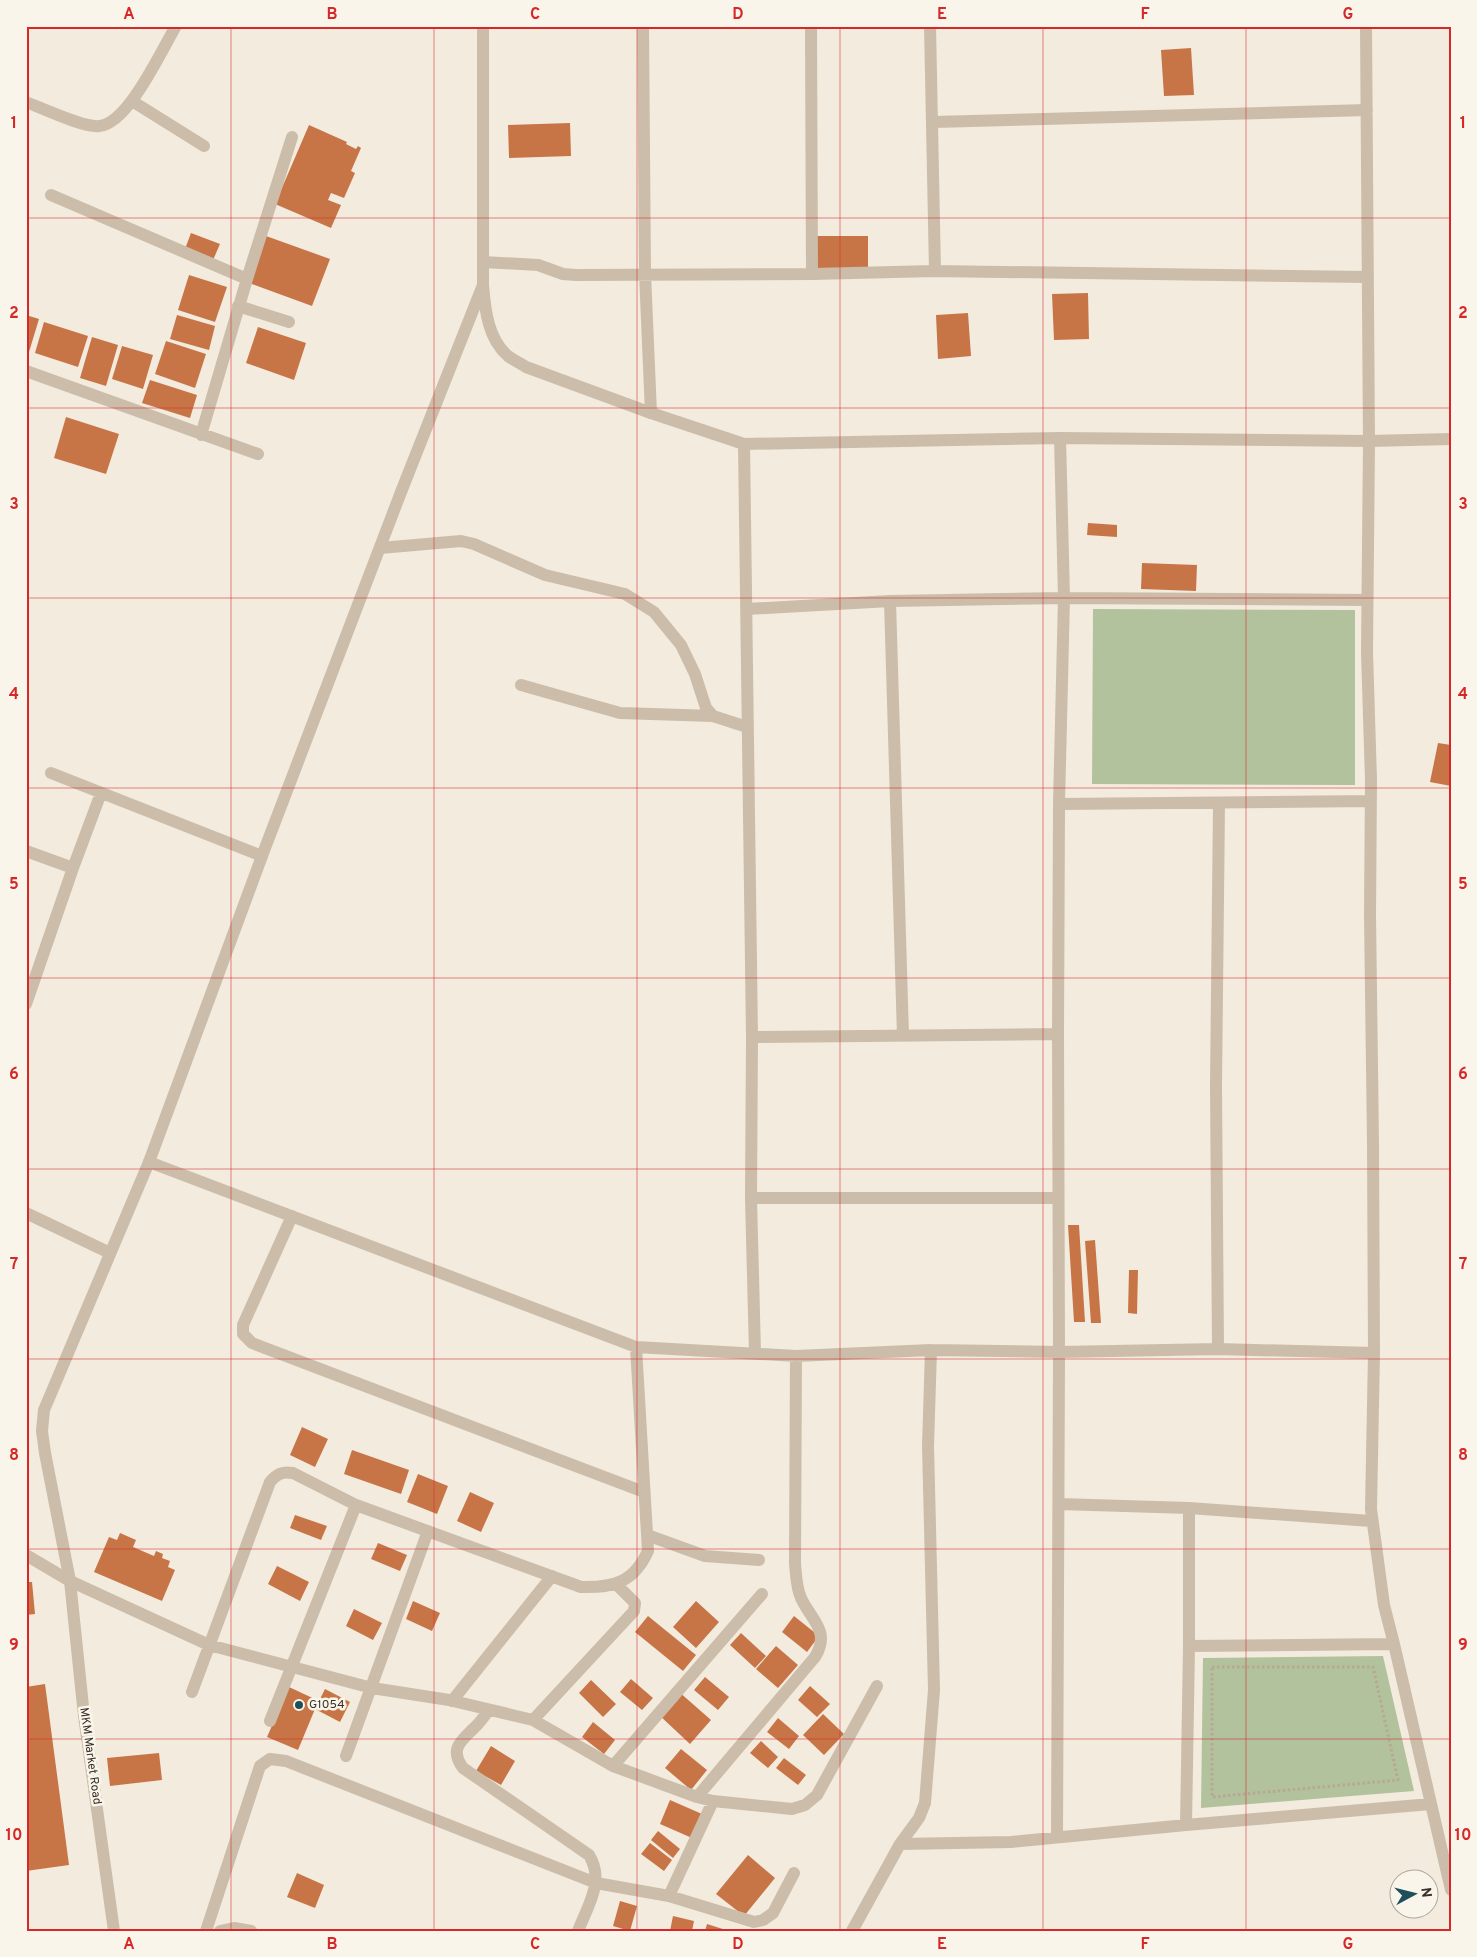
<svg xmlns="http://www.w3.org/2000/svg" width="1477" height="1957" font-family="Overpass,sans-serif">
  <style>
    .green { fill: #b2c29d }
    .building { fill: #c77547 }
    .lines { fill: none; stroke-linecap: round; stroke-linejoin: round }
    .path { stroke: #b7a793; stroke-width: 3; stroke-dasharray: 2.5 2.5; stroke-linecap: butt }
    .minor { stroke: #cbbda9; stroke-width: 12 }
    .tertiary { stroke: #cbbda9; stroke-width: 12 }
    .grid { fill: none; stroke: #d62828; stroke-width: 1; stroke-opacity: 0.55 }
    .poi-dot { fill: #1e505b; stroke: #faf5ea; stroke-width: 2 }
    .labels { text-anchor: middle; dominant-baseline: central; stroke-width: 5; stroke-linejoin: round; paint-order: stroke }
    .poi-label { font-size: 12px; fill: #393029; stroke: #faf5ea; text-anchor: start }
    .street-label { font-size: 12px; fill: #393029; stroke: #faf5ea }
    .neatline { fill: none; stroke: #d62828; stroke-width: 2 }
    .grid-label { font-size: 16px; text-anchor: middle; font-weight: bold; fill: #d62828 }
  </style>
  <rect width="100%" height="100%" fill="#f3ebde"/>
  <path class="green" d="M1093,609l262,1v175l-263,-1z
    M1383,1656l31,135 -213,17 2,-150z"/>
  <path class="building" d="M1191,48l3,47 -30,1 -3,-46z
    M570,123l1,33 -62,2 -1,-33z
    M309,125l38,17 -1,2 10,5 2,-3 3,2 -10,23 4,2 -11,25 -13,-5 -3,7 13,5 -10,23 -56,-24z
    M191,233l29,11 -7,16 -28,-11z
    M266,236l64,23 -18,47 -63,-23z
    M816,236h52v35l-53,-1z
    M189,275l38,12 -12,35 -37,-12z
    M1088,293l1,46 -35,1 -2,-46z
    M968,313l3,43 -33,3 -2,-44z
    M26,315l13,4 -10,33 -3,-1z
    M177,315l38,11 -6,24 -39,-11z
    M44,322l44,14 -10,31 -43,-14z
    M258,327l48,16 -12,37 -48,-17z
    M92,337l26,8 -12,41 -26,-8z
    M166,341l40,13 -11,34 -40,-14z
    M122,346l31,9 -10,34 -31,-10z
    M150,380l47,15 -7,23 -48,-15z
    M66,417l53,17 -13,40 -52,-16z
    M1088,523l29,2v12l-30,-2z
    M1142,563l55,2 -1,26 -55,-2z
    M1438,743l13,2v41l-21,-4z
    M1068,1225h11l6,97h-11z
    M1095,1240l6,83h-10l-6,-82z
    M1129,1270h9l-1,44 -9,-1z
    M302,1427l26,12 -13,28 -25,-12z
    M352,1450l57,20 -8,24 -57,-20z
    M418,1474l30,12 -11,28 -30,-12z
    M470,1492l24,11 -13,29 -24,-11z
    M295,1515l32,11 -6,14 -31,-12z
    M120,1533l16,7 -3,7 21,9 2,-5 7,3 -1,4 8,3 -2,6 7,3 -13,31 -68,-29 15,-35 8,3z
    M378,1543l29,12 -7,16 -29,-12z
    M277,1566l32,16 -9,19 -32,-17z
    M26,1582h6l3,32 -9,1z
    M413,1601l27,12 -8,18 -26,-12z
    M696,1601l23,21 -23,26 -23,-21z
    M354,1609l28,14 -9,17 -27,-14z
    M648,1616l48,39 -13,16 -48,-39z
    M794,1616l25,20 -12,16 -25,-20z
    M741,1633l25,23 -11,12 -25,-23z
    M776,1646l22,19 -20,23 -22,-19z
    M705,1677l24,20 -11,13 -24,-20z
    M631,1679l22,19 -11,12 -22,-18z
    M591,1680l25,24 -13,13 -24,-24z
    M45,1684l24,181 -43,6v-184z
    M810,1686l20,18 -13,13 -19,-17z
    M289,1687l30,14 6,-12 25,13 -10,20 -25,-13 -17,41 -31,-13z
    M678,1691l33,29 -21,24 -32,-30z
    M823,1714l21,20 -20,21 -21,-20z
    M778,1718l21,18 -10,13 -22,-17z
    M593,1722l22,18 -11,14 -22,-17z
    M761,1741l17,16 -10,11 -18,-15z
    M491,1746l24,15 -14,24 -25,-14z
    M681,1749l26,21 -16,20 -26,-22z
    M159,1753l3,27 -52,6 -3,-28z
    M784,1758l22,17 -8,10 -22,-17z
    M670,1800l32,14 -10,24 -32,-14z
    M658,1831l22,18 -7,9 -22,-18z
    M650,1843l22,17 -8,11 -23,-17z
    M748,1855l27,23 -31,38 -28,-22z
    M297,1873l27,12 -9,23 -28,-11z
    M620,1901l17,5 -7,25 -17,-5z
    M673,1916l21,5 -2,10h-22z
    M707,1924l19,6 -1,1h-20z"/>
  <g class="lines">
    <path class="path" d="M1212,1667h161l25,113 -186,17z"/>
    <path class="minor" d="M643,26l2,248 6,139
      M811,26l1,248
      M930,26l5,245
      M1366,26l3,415 -2,211 4,128 -1,135 3,228 1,210 -3,156 13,96 10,39 57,246
      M132,101l72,45
      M26,102c16,6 58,26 73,24 29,-2 62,-75 77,-100
      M934,122l433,-12
      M51,195l196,84
      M483,262l55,3 25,9 13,1 236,-1 123,-3 433,6
      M238,306l51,16
      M26,371l232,83
      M201,435l46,-156 45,-142
      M744,444l8,593 -1,161 4,155
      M380,548l81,-7 13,3 71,31 80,19 29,18 27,33 14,29 11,34 7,8 34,11
      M890,601l13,435
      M747,609l143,-8 174,-3 303,2
      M521,685l99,28 93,3
      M51,773l211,83
      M1059,804l312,-3
      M26,851l47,17
      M26,1004l47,-136 28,-75
      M752,1037l306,-3
      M149,1162l487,185 160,9 135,-6 128,2 159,-3 156,4
      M751,1198h307
      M26,1213l84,40
      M292,1216l-49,109v9l9,9 392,149
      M1218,1349l-2,-263 3,-283
      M1059,1504l130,4 182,13
      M647,1535l58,21 54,4
      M26,1555l44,26 139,64 163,43 77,12 84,20 80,46 84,31 16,4 79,8 13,-4 12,-10 60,-109
      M1189,1646l205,-2
      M192,1692l78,-210c7,-8 12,-11 23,-9l63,32 225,82c33,1 53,-5 67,-36l-12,-204
      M452,1701l100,-125
      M489,1710c-5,6 -9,13 -15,18 -13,13 -25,21 -11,40l126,87c16,26 -1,50 -11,76
      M533,1720l101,-109 1,-8 -19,-19
      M270,1721l86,-216
      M346,1756l82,-225
      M613,1766l149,-172
      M697,1797l118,-140c16,-26 -4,-37 -14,-59 -5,-11 -5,-24 -6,-35l1,-207
      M1186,1825l3,-179v-138
      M1057,1837l2,-485 -1,-318 1,-230 5,-206 -4,-160
      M900,1844l111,-2 175,-17 245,-21
      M669,1896l44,-95
      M206,1931l54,-165 10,-7 16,2 310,122 73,13 85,26 9,-2 10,-7 21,-40
      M852,1931l48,-87 19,-26 6,-15 9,-113 -6,-244 3,-96"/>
    <path class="tertiary" d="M483,26v259c2,25 5,54 25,71 5,4 12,7 18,11l125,46 93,31 316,-6 309,3 82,-2
      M114,1931l-30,-215 -14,-135 -25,-128 -3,-22 2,-21 105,-248 113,-306 139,-364 82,-207
      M220,1931l14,-3 17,3"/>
  </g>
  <path class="grid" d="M231,26v1905M434,26v1905M637,26v1905M840,26v1905M1043,26v1905M1246,26v1905M26,218h1425M26,408h1425M26,598h1425M26,788h1425M26,978h1425M26,1169h1425M26,1359h1425M26,1549h1425M26,1739h1425"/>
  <circle class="poi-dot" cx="299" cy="1705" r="5"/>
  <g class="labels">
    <g class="poi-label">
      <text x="309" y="1705">G1054</text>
    </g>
    <g class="street-label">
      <text transform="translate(90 1756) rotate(82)">MKM Market Road</text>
    </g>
  </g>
  <rect width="1477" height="1957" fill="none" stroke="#faf5ea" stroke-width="55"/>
  <g transform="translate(1414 1894) rotate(83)"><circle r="24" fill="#faf5ea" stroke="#ada69d"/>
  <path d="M0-4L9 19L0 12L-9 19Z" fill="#1e505b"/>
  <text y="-8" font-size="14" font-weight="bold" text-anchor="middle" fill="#393029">N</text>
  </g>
  <rect x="28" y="28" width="1422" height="1902" class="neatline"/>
  <g class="grid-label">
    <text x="129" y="19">A</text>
    <text x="332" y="19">B</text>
    <text x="535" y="19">C</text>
    <text x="738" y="19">D</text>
    <text x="942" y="19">E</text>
    <text x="1145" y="19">F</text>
    <text x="1348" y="19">G</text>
    <text x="14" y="128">1</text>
    <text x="1463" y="128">1</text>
    <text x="14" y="318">2</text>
    <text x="1463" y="318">2</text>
    <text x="14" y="509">3</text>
    <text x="1463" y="509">3</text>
    <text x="14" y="699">4</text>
    <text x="1463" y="699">4</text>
    <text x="14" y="889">5</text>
    <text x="1463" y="889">5</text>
    <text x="14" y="1079">6</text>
    <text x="1463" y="1079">6</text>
    <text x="14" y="1269">7</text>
    <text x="1463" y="1269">7</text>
    <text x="14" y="1460">8</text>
    <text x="1463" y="1460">8</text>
    <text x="14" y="1650">9</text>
    <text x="1463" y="1650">9</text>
    <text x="14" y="1840">10</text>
    <text x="1463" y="1840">10</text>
    <text x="129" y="1949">A</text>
    <text x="332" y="1949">B</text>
    <text x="535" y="1949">C</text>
    <text x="738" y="1949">D</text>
    <text x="942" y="1949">E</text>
    <text x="1145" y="1949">F</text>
    <text x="1348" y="1949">G</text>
  </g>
</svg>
